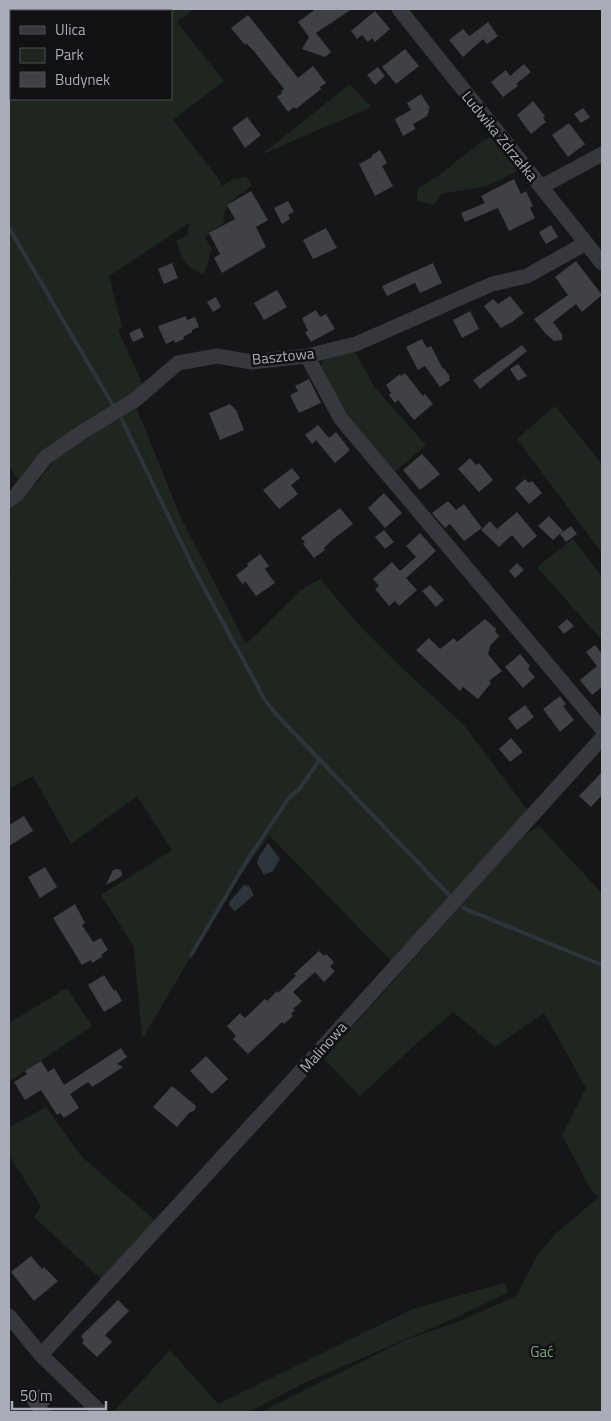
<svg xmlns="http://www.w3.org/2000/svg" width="611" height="1421" font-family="'Titillium Web',sans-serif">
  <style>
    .green { fill: #1e261f }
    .water { fill: #2c353c }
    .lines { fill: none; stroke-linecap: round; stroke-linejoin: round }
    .stream { stroke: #2c353c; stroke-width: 4 }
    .building { fill: #404145 }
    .minor { stroke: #37383d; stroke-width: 15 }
    .labels { text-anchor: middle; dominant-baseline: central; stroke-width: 5; stroke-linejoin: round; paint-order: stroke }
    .street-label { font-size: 15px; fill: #a8adb8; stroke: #111113 }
    .park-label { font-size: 15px; fill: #7fa381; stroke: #111113 }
  </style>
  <rect width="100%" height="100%" fill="#161618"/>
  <path class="green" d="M131,9h63l-17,13 47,59 -51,39 46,59 3,7 11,-7 13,-2 6,8c-13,12 -30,17 -28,37l-19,16 7,11 -8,25c-19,-6 -21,-15 -28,-33l12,-6 1,-12 -80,53 13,51 -4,3 25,55 -122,99 -12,-18v-436l2,3v66h160v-88h-43z
    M350,84l21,23 -110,48z
    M490,137l28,34 -33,16 -44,7 -7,11 -17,-4v-12l22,-14 41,-32z
    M354,350l21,38 51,57 -34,29 -43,-53 -28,-55 2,-7z
    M555,406l47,58v89l-85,-114z
    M136,407l46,113 64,124 55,-54 19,-11 40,47 44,44 60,55 65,87 -137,150 -123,-127 -36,51 -91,153 -8,-92 -67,41 25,38 -83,56v-59l125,-76 -33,-52 71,-45 -35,-54 -66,48 -38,-68 -24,13v-213l6,1 -6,-3v-69l27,-21 19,-25z
    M573,539l29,38v59l-2,2 -63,-71z
    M539,826l63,67v519h-341l144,-72 55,-19 56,-25 21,-40 18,-22 44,-37 -8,-7 -29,-55 24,-47 -42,-75 -49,34 -42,-35 -36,31 -57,53 -36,-37 200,-224z
    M46,1107l35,49 75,65 -53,60 -69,-64 7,-11 -32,-51v-28z
    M503,1283l6,9 -52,25 -155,67 -53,28h-136l57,-62 48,54 192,-94z"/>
  <path class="water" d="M268,843l12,16 -7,12 -9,4 -7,-12 2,-7z
    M244,885l5,1 5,9 -19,16 -6,-6 1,-4z"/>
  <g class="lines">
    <path class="stream" d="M9,228l103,176
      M122,420l73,151 70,129 10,13 176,184
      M463,908l139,57
      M191,955l57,-96 40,-60 12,-11 20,-29"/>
  </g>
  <path class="building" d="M316,9h36l-36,24 15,19 -6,5 -23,-8 7,-12 -11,-15z
    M375,11l15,18 -15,13 -3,-4 -4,4 -6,-7 -5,4 -6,-8z
    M248,15l50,63 15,-12 13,17 -6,4 1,2 -25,20 -2,-2 -6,5 -11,-15 5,-4 -1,-2 3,-2 -31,-39 -7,-7 -1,2 -14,-17z
    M488,22l10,14 -11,8 -4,-5 -20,18 -14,-17 14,-11 6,7 2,-1z
    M405,49l14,17 -23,18 -14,-17z
    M524,64l7,8 -15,12 2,2 -15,11 -12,-15 15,-12 4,6z
    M378,67l7,9 -10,9 -8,-10z
    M421,94l9,14 -2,1 1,2 -2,5 -14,8 2,5 -12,7 -8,-17 16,-9 -4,-7z
    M533,101l12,15 -2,2 3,4 -15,12 -14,-19z
    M583,108l7,9 -9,6 -7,-9z
    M247,117l14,18 -16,13 -13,-20z
    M569,123l16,21 -17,13 -16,-22z
    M380,150l7,13 -5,3 11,20 -18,10 -16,-32 13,-7v-2z
    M514,179l7,15 5,-3 7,15 -3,2 5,10 -26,13 -11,-23 -33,14 -4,-9 24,-10 -4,-7z
    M251,191l17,29 -12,7 10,20 -44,26 -8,-15 6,-4 -11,-21 26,-14 -8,-14z
    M288,201l6,11 -6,3 2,4 -8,5 -8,-16z
    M551,225l7,12 -12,7 -7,-12z
    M326,228l11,20 -24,11 -10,-19z
    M576,261l26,34 -20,17 -6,-8 -23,18 9,12v6l-8,1 -9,-8 -11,-14 34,-24 -13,-18z
    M172,263l6,15 -14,6 -6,-15z
    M433,263l9,20 -22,10 -5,-10 -28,13 -5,-10z
    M277,290l10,17 -23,13 -10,-17z
    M510,296l14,17 -12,9 -11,6 -17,-22 9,-7 5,5z
    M216,297l5,10 -8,5 -6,-10z
    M316,310l4,7 6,-3 9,15 -24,13 -6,-10 3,-1 -6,-13z
    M470,311l9,18 -17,9 -9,-18z
    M186,316l1,4 8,-3 4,10 -7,3v2l-9,5 1,2 -9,4 -1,-3 -8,4 -8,-18z
    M140,328l4,9 -11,5 -4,-9z
    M422,339l5,9 4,-2 12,23 1,-1 6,9 -1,1 1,2 -10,7 -15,-21 -7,4 -12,-23z
    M522,345l5,6 -47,38 -7,-9z
    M518,364l9,12 -9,5 -8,-12z
    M405,373l18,23 2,-2 8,10 -19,16 -16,-20 -3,3 -6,-8 2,-2 -5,-8 14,-11 1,2z
    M309,379l12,24 -22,10 -9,-18 8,-4 -3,-5z
    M230,404l6,6 8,20 -24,10 -11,-27z
    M318,425l11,13 7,-6 14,18 -15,13 -19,-23 -4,4 -7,-9z
    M422,454l18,20 -20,16 -17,-20z
    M470,458l6,7 3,-2 14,17 -14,12 -21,-23z
    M292,468l8,10 -9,7 7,9 -19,15 -16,-19z
    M525,479l4,4 3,-2 10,12 -13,11 -14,-16z
    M384,493l18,20 -17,15 -17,-20z
    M448,501l8,9 8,-6 18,24 -18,13 -14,-17 -5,4 -13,-15z
    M340,508l13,16 -21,16 -8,8 1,2 -11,8 -11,-14 2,-2 -4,-4z
    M517,512l20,24 -14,12 -11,-13 -13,12 -18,-17 9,-9 7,8z
    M549,516l14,15 -10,9 -15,-14z
    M571,526l6,8 -11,8 -6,-8z
    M384,530l10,12 -9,7 -10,-12z
    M420,533l16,18 -30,27 11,12 -18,16 -4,-5 -6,5 -14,-17 4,-3 -6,-7 19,-17 8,9 16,-14 -10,-11z
    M260,554l9,12 -4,3 10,14 -19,13 -11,-15 -2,4 -7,-10 12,-9 -1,-2z
    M517,563l7,7 -9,8 -6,-7z
    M430,585l14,15 -8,7 -14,-16z
    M485,619l12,11 -2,1 4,5 -9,10 -2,8 14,17 -13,10 2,2 -13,16 -15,-12 -3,4 -44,-41 13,-12 11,11 14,-11 3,4z
    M567,619l7,7 -10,8 -6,-7z
    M595,645l7,9v33l-10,8 -12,-15 17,-14 -11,-14z
    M520,654l10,12 -2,3 7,8 -12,11 -18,-21z
    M560,696l6,8 -3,2 11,14 -14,12 -17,-23z
    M525,705l9,12 -17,13 -9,-12z
    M511,738l12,14 -13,10 -11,-13z
    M602,772v23l-11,12 -12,-11z
    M24,816l9,15 -24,15v-21z
    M45,867l12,20 -17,11 -12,-21z
    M117,869l4,1 1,6 -16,9 7,-15z
    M75,904l10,19 -3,2 11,17 8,-4 7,12 -7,5 1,2 -10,6 -1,-3 -9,5 -29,-47z
    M319,951l5,5 2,-2 8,8 -4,5 5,4 -11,11 -9,-10 -22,20 9,9 -9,8 2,1 -4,4 2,2 -9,8 -2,-2 -3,3 -31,29 -15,-15 3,-3 -9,-10 13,-13 5,5 20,-19 2,2 10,-10 1,2 18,-17 -2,-2z
    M104,975l10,16 2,-1 6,11 -18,11 -16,-27z
    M121,1048l6,9 -10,7 6,3 -31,20 -4,-5 -18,12 9,14 -15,10 -4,-5 -3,2 -16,-25 -16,10 -11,-18 13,-8 -2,-3 16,-10 7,11 6,-4 10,17z
    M206,1056l22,23 -16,15 -22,-23z
    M172,1086l24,20 -1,4 -6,3 -12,14 -24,-20z
    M31,1256l11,13 2,-2 14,14 -24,20 -23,-29z
    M118,1300l11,11 -24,24 7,7 -15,15 -15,-14 2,-3 -3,-4z
    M39,1389l11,15 -3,2 4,6h-17l-9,-12z"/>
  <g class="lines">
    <path class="minor" d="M399,9l203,254
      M541,187l61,-33
      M307,356l34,63 261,310
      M9,500l7,-5 30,-38 38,-26 51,-31 43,-37 39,-7 35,6 55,-6 49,-12 136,-60 35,-8 59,-33
      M9,1316l32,39 59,57
      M41,1355l242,-264 319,-353"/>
  </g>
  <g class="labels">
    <g class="street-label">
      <text transform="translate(500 136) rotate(51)">Ludwika Zdrzałka</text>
      <text transform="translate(283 356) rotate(-6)">Basztowa</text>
      <text transform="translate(323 1047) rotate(-48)">Malinowa</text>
    </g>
    <g class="park-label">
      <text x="542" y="1351">Gać</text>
    </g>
  </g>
  <rect width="611" height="1421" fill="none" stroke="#a8adb8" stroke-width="20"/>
  <rect x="10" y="10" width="162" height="90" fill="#111113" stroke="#4d4f55"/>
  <rect x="20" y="26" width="25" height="8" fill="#37383d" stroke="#4d4f55"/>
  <text x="55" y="35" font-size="15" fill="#a8adb8">Ulica</text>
  <rect x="20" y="48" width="25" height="15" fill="#1e261f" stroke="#4d4f55"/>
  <text x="55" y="60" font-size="15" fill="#a8adb8">Park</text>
  <rect x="20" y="72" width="25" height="15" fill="#404145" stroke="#4d4f55"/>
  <text x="55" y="85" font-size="15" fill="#a8adb8">Budynek</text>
  <path d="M12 1401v8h94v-8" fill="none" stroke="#a8adb8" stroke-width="2.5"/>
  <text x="20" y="1401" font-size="15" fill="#a8adb8" stroke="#111113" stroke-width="4" paint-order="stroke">50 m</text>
</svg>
